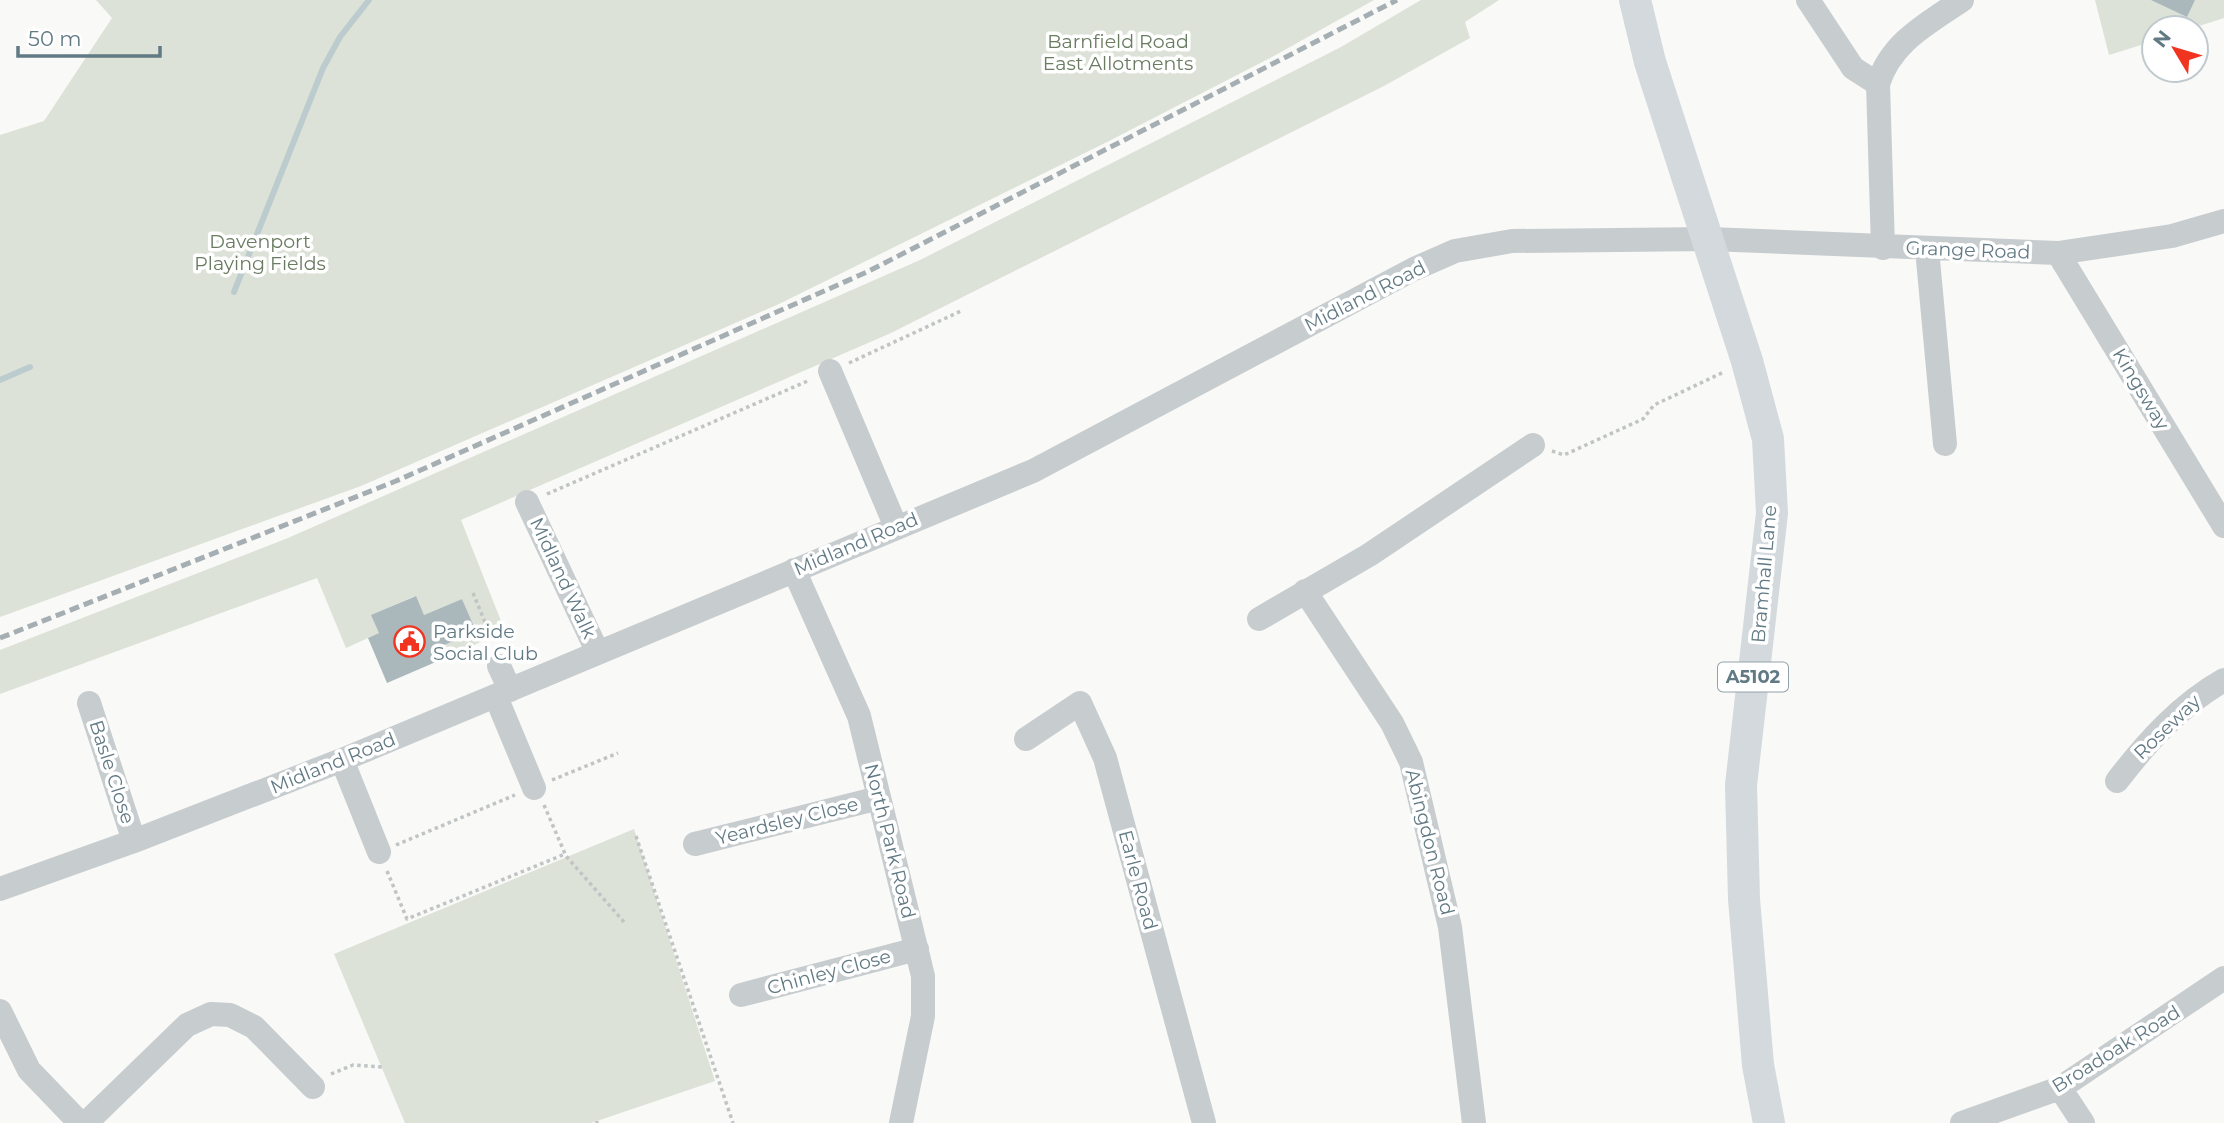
<svg xmlns="http://www.w3.org/2000/svg" width="2224" height="1123" font-family="Montserrat,sans-serif">
  <style>
    .green { fill: #dce2d7 }
    .lines { fill: none; stroke-linecap: round; stroke-linejoin: round }
    .stream { stroke: #bcccce; stroke-width: 6 }
    .building { fill: #aab7bb }
    .path { stroke: #c0c4c5; stroke-width: 3.5; stroke-dasharray: 3.5 3.5; stroke-linecap: butt }
    .minor { stroke: #c7cccf; stroke-width: 24 }
    .major { stroke: #d3d9dc; stroke-width: 32 }
    .rail { stroke: #a5aeb2; stroke-width: 5; stroke-dasharray: 10 5; stroke-linecap: butt }
    .labels { text-anchor: middle; dominant-baseline: central; stroke-width: 7; stroke-linejoin: round; paint-order: stroke }
    .shield { fill: #fff; stroke: #91a2a9; stroke-width: 2 }
    .shield-label { font-size: 18px; font-weight: bold; fill: #627a84 }
    .park-label { font-size: 19px; fill: #697b61; stroke: #fff }
    .street-label { font-size: 19px; fill: #627a84; stroke: #fff }
    .poi-label { font-size: 19px; fill: #627a84; stroke: #fff; text-anchor: start }
  </style>
  <rect width="100%" height="100%" fill="#f9f9f7"/>
  <path class="green" d="M96,0h1278l-102,57 -163,84 -330,163 -418,182 -361,131v-482l44,-14 68,-103z
    M1421,0h78l-34,22 5,16 -86,48 -493,247 -430,187 44,111 -60,27 -5,-11 36,-16 -14,-32 -38,16 -9,-19 -43,19 7,18 -33,15 -29,-70 -317,116v-44l288,-112 632,-278 421,-213z
    M2095,0h129v18l-31,10h-39v13l-45,14z
    M634,829l81,252 -124,42h-186l-71,-169z"/>
  <g class="lines">
    <path class="stream" d="M234,292l89,-224 17,-31 29,-37
      M0,380l30,-13"/>
  </g>
  <path class="building" d="M2151,0h44l-8,17z
    M416,596l8,19 38,-16 14,32 -36,16 5,11 -58,25 -19,-45 11,-5 -8,-18z"/>
  <g class="lines">
    <path class="path" d="M849,363l112,-52
      M1552,451l12,4 79,-36 11,-14 70,-33
      M547,494l263,-114
      M473,593l18,44
      M552,780l66,-27
      M544,805l22,51 58,66
      M636,836l97,287
      M396,845l119,-50
      M387,871l20,48 158,-65
      M331,1074l22,-9 29,2
      M597,1121v2"/>
    <path class="minor" d="M1808,0l45,68 25,16
      M1883,248l-5,-164c13,-42 49,-60 84,-84
      M1927,249l18,195
      M2058,253l166,273
      M830,371l66,156
      M527,502l71,151
      M794,570l65,146 64,260v40l-22,107
      M1305,591l87,132 19,39 39,165 24,196
      M1259,619l110,-64 164,-110
      M499,666l11,24
      M496,697l38,91
      M89,703l45,138
      M1026,739l54,-36 25,55 99,365
      M342,760l37,92
      M2117,781c30,-39 63,-76 107,-101
      M695,844l184,-46
      M0,889l134,-48 208,-81 691,-289 381,-202 41,-18 57,-10 197,-2 349,14 114,-17 52,-15
      M741,995l176,-46
      M0,1011l29,59 51,53
      M2060,1088l23,35
      M86,1123l101,-98 24,-11 19,1 24,12 59,60
      M1962,1123l98,-35 164,-110"/>
    <path class="major" d="M1635,0l15,62 97,299 21,78 4,74 -31,272 3,114 14,166 11,58"/>
    <path class="rail" d="M0,638l396,-157 471,-209 530,-272"/>
  </g>
  <defs>
    <symbol id="civic-ring" viewBox="-11 -11 22 22"><circle r="9.5" fill="#fff" stroke="#f1341f" stroke-width="1.5"/><path d="M-.6-6.5H3V-4.5H.6V-3L4-1V1h2V6H-6V1h2V-1L-.6-3ZM-1.2 2.5V6h2.4V2.5Z" fill="#f1341f"/></symbol>
  </defs>
  <g fill-rule="evenodd">
    <use href="#civic-ring" x="392" y="624" width="35" height="35"/>
  </g>
  <g class="labels">
    <rect class="shield" x="1718" y="662.5" width="70" height="29" rx="5"/>
    <g class="shield-label">
      <text x="1753" y="677">A5102</text>
    </g>
    <g class="park-label">
      <text x="1118" y="41">Barnfield Road<tspan x="1118" dy="22">East Allotments</tspan></text>
      <text x="260" y="241">Davenport<tspan x="260" dy="22">Playing Fields</tspan></text>
    </g>
    <g class="street-label">
      <text transform="translate(1968 250) rotate(2)">Grange Road</text>
      <text transform="translate(1365 296) rotate(-27)">Midland Road</text>
      <text transform="translate(2141 389) rotate(59)">Kingsway</text>
      <text transform="translate(856 544) rotate(-23)">Midland Road</text>
      <text transform="translate(1764 574) rotate(-85)">Bramhall Lane</text>
      <text transform="translate(563 578) rotate(65)">Midland Walk</text>
      <text transform="translate(2167 727) rotate(-44)">Roseway</text>
      <text transform="translate(333 763) rotate(-22)">Midland Road</text>
      <text transform="translate(112 772) rotate(72)">Basle Close</text>
      <text transform="translate(787 821) rotate(-14)">Yeardsley Close</text>
      <text transform="translate(890 841) rotate(76)">North Park Road</text>
      <text transform="translate(1430 842) rotate(76)">Abingdon Road</text>
      <text transform="translate(1138 880) rotate(75)">Earle Road</text>
      <text transform="translate(829 972) rotate(-15)">Chinley Close</text>
      <text transform="translate(2116 1049) rotate(-32)">Broadoak Road</text>
    </g>
    <g class="poi-label">
      <text x="433" y="631">Parkside<tspan x="433" dy="22">Social Club</tspan></text>
    </g>
  </g>
  <g transform="translate(2175 49) rotate(308)"><circle r="33" fill="#ffffff" stroke="#c0cace" stroke-width="2"/>
  <path d="M0-5L12 26L0 18L-12 26Z" fill="#f1341f"/>
  <text y="-10" font-size="19" font-weight="bold" text-anchor="middle" fill="#627a84">N</text>
  </g>
  <path d="M18 46v10h142v-10" fill="none" stroke="#627a84" stroke-width="3.5"/>
  <text x="28" y="46" font-size="21" fill="#627a84" stroke="#ffffff" stroke-width="5" paint-order="stroke">50 m</text>
</svg>
